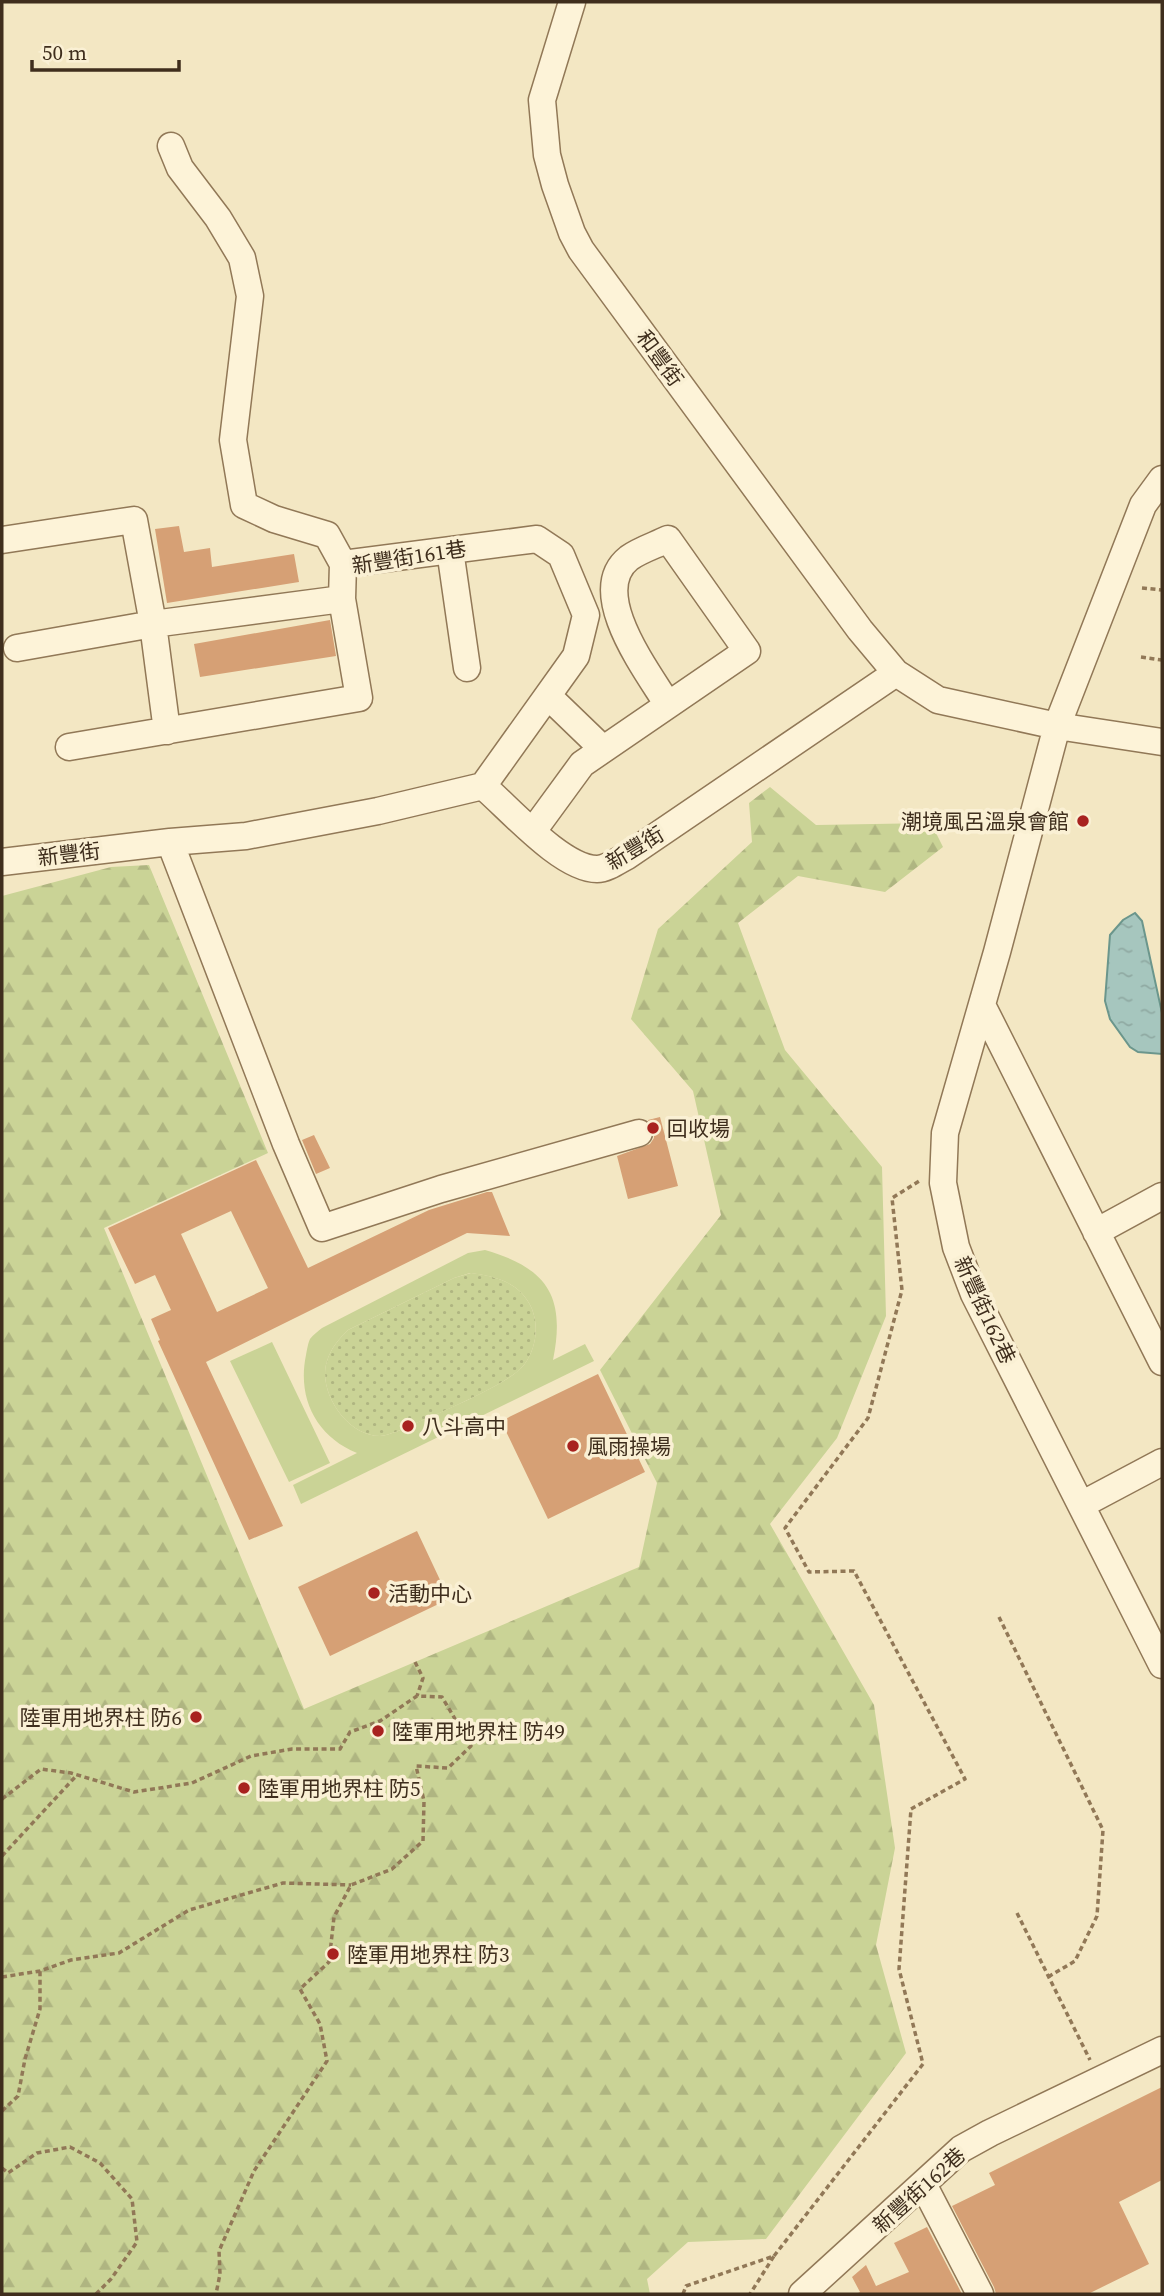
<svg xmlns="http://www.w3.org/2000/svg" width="1164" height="2296" font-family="'Source Serif 4','Noto Sans TC',serif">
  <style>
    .grass { fill: url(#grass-dots) }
    .forest { fill: url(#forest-firs) }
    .pitch { fill: #cad396; fill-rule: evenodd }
    .water { fill: url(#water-ripples); stroke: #6b968c; stroke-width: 2 }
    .building { fill: #d6a075; fill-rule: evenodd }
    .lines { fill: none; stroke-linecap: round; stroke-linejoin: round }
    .minor-casing { stroke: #917857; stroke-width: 29 }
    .path { stroke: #917857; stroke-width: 3.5; stroke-dasharray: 5 3.5; stroke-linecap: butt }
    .minor { stroke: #fdf3d8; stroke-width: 26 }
    .poi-dot { fill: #a8221f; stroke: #faf0d4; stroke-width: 2.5 }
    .labels { text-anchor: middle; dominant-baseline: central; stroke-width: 7; stroke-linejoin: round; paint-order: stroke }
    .street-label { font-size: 21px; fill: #3f2e1d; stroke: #faf0d4 }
    .poi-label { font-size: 21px; fill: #3f2e1d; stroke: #faf0d4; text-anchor: start }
  </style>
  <defs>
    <pattern id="grass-dots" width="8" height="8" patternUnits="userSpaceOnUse" patternTransform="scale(1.75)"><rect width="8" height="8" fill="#cad396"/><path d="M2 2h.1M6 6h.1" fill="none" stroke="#afb581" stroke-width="1.8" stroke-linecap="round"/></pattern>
    <pattern id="forest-firs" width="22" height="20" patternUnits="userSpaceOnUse" patternTransform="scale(1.75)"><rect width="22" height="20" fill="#cad396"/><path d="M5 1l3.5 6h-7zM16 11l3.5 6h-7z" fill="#afb581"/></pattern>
    <pattern id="water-ripples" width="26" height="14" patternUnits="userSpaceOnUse" patternTransform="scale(1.75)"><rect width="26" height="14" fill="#a6c6be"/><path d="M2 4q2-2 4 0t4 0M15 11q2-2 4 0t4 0" fill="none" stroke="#90aaa3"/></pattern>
  </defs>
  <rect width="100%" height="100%" fill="#f3e7c3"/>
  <path class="grass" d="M471,1273c25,3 50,10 61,36 7,18 4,40 -8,56 -16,21 -100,54 -128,67 -5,1 -11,4 -16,4 -33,0 -63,-45 -53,-75 4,-13 12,-22 21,-31l106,-52z"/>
  <path class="forest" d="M770,787l46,38 115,-2 12,24 -58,45 -87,-16 -60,47 47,127 97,117 4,149 -49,122 -67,86 104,181 21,143 -19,97 30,108 -140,186 -78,3 -41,37 3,15h-648v-1398l109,-29 38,-2 119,288 -164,75 200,481 335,-142 18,-84 -57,-113 121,-155 -28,-124 -62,-72 27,-90 94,-87 -3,-39z"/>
  <path class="pitch" d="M485,1250c62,18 81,46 68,110l32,-16 9,17 -293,143 -8,-19 64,-32c-41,-17 -60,-55 -51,-98 1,-5 2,-12 4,-16 3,-4 8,-8 12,-11l146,-75zM470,1273c26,3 51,10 62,36 7,18 4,40 -8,56 -16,21 -101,54 -128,67 -5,1 -11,4 -16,4 -33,0 -63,-45 -53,-75 4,-13 12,-22 21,-31l106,-52z
    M272,1342l58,121 -41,19 -59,-121z"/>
  <path class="water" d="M1135,913l7,8 20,92v41l-24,-2 -8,-5 -20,-28 -5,-18 5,-66 13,-15z"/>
  <path class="building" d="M179,526l5,26 26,-4 2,19 82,-13 5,28 -132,21 -12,-74z
    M330,620l6,36 -136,21 -6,-33z
    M660,1117l18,69 -50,13 -11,-43 33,-12 4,-6v-9l-6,-9z
    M314,1135l16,33 -14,6 -14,-34z
    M256,1160l52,108 121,-58 58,-18h5l18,44 -43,-3 -261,129 77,164 -34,14 -91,-199 2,-1 -9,-21 20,-9 -16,-35 -20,9 -27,-56zM231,1211l37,77 -51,24 -36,-78z
    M598,1374l47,98 -97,47 -47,-98z
    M417,1531l32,68 -119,57 -32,-69z
    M1162,2087v93l-43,22 30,62 -61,30h-92l-2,-7 -42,-81 43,-21 -6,-12z
    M927,2227l35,67h-106l4,-2 -8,-15 14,-12 10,21 33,-14 -15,-29z"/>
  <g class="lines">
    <defs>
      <path id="minor" d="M572,2l-30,98 5,55 8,30 17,48 9,17 279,380 36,43 42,27 119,26 105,16
        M171,146l9,22 38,50 24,40 8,38 -17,144 11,65 30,14 53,16 16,29
        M1162,479l-19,26 -86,221 -60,226 -52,181 -2,50 13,64 18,47 188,371
        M2,540l132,-20 19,104 14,107
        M450,550l17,118
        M17,648l136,-24 189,-25 1,-35 194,-25 24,16 25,60 -10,41 -93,130
        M548,696l55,53
        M69,747l290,-49 -17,-99
        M533,831l49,-67 165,-113 -79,-112c-12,6 -28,11 -39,19 -43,34 19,114 39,147
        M170,842l116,302 36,84 119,-39 198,-56
        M2,862l168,-20 76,-6 132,-25 105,-25c27,23 79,83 114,83 10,0 22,-9 30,-13l269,-183
        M982,1005l180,357
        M1096,1232l66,-36
        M1081,1505l81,-43
        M923,2184l57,110
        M802,2294l159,-145 29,-16 172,-83"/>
    </defs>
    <use href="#minor" class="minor-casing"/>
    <path class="path" d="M1142,588l20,2
      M1141,657l21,3
      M999,1617l104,213 -6,86 -22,45 -27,16
      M415,1662l8,16 -6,18
      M2,1799l39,-30 30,4 63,19 58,-9 59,-27 41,-7h48l10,-17 30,-11 37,-25 25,1 29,49 -23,22 -32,-2 8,35 -1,40 -31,28 -41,16 -17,32 -5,45 -29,27 20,35 7,37 -73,110 -35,80 1,23 -4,20
      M2,1856l75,-81
      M1017,1913l73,147
      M2,1977l38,-6 31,-11 48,-7 70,-43 94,-27 68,2
      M2,2111l16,-15 7,-37 15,-50v-38
      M2,2168l6,5 29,-20 33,-6 30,16 32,36 5,43 -26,37 -15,15
      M774,2256l149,-192 -24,-95 12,-160 54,-30 -111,-208 -45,1 -24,-44 83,-110 34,-128 -10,-92 29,-18
      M683,2294l3,-8 88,-30 -24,38"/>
    <use href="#minor" class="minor"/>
  </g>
  <g class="poi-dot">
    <circle cx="1083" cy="821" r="7"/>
    <circle cx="653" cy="1128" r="7"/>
    <circle cx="408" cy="1426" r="7"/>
    <circle cx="573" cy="1446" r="7"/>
    <circle cx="374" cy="1593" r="7"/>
    <circle cx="196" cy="1717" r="7"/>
    <circle cx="378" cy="1731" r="7"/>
    <circle cx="244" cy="1788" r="7"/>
    <circle cx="333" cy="1954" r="7"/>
  </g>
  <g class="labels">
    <g class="street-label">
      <text transform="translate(660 358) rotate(54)">和豐街</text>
      <text transform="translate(409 557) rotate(-9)">新豐街161巷</text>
      <text transform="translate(635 848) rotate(-31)">新豐街</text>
      <text transform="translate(69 854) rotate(-7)">新豐街</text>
      <text transform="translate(985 1310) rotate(65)">新豐街162巷</text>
      <text transform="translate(919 2190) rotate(-42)">新豐街162巷</text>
    </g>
    <g class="poi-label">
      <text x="1069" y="821" text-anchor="end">潮境風呂溫泉會館</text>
      <text x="667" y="1128">回收場</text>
      <text x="422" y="1426">八斗高中</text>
      <text x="587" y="1446">風雨操場</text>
      <text x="388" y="1593">活動中心</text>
      <text x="182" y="1717" text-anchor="end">陸軍用地界柱 防6</text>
      <text x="392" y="1731">陸軍用地界柱 防49</text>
      <text x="258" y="1788">陸軍用地界柱 防5</text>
      <text x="347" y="1954">陸軍用地界柱 防3</text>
    </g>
  </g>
  <rect width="1164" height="2296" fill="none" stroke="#3f2e1d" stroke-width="7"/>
  <path d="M32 60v10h147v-10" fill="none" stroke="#3f2e1d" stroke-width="3.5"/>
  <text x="42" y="60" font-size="21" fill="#3f2e1d" stroke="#faf0d4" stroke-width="5" paint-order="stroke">50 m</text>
</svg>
